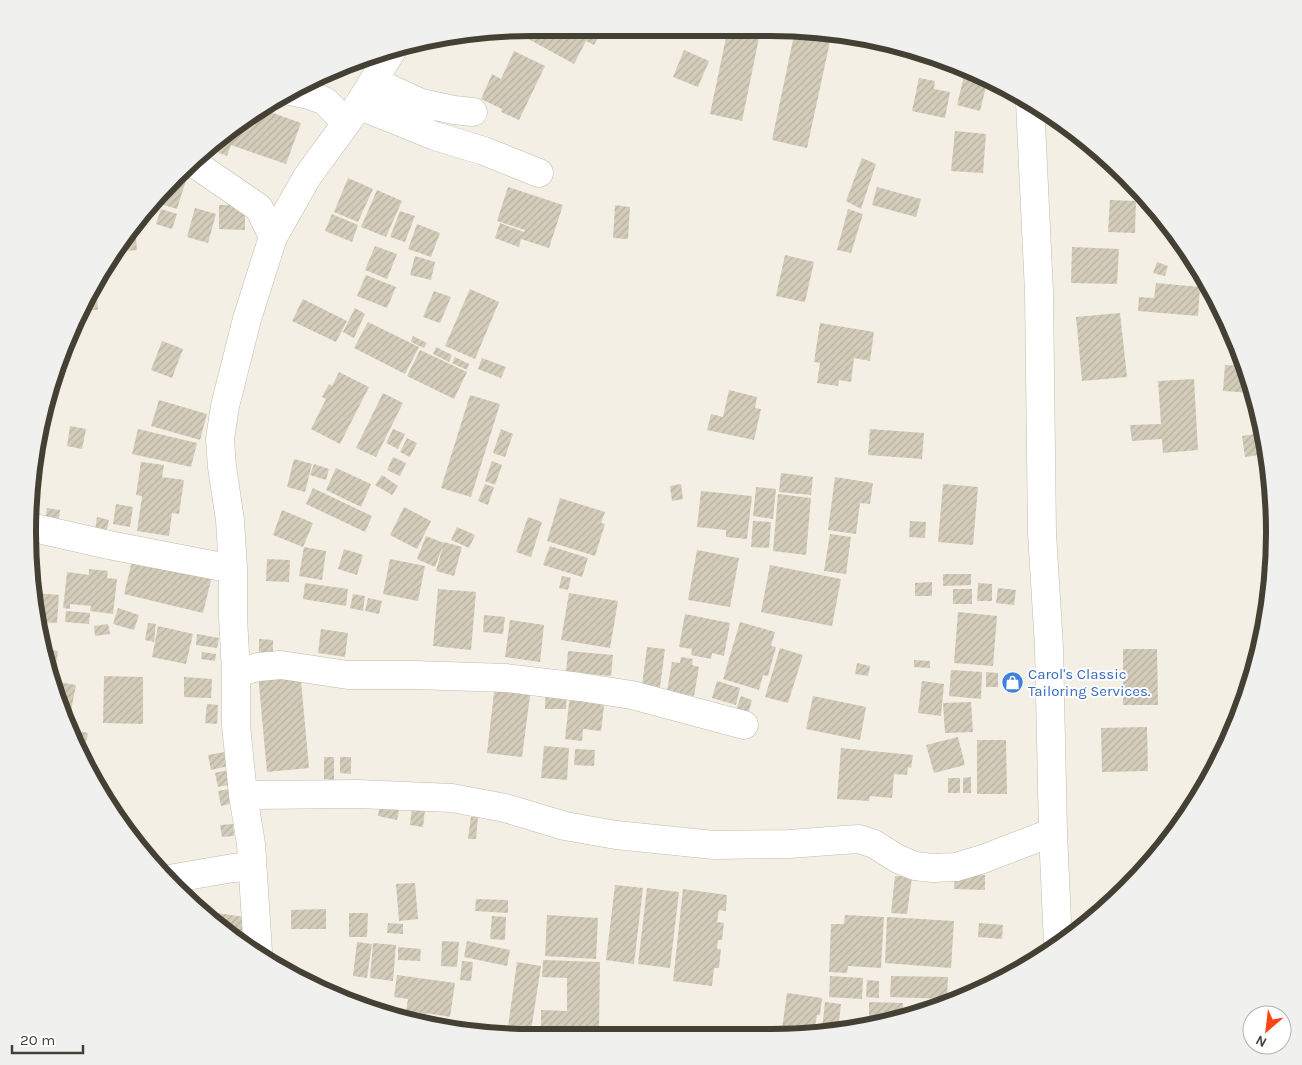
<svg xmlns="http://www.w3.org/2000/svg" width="1302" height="1065" font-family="Karla,sans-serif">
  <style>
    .building { fill: url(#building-hatch) }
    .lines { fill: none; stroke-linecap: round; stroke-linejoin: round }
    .minor-casing { stroke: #c1bbaa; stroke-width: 29 }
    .minor { stroke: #fff; stroke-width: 28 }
    .labels { text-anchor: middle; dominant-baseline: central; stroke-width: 4; stroke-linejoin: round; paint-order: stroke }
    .shop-label { font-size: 15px; fill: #366cbe; stroke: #fff; text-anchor: start }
    .rim { fill: none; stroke: #454034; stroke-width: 6 }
  </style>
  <defs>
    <pattern id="building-hatch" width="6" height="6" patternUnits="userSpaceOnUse" patternTransform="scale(1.25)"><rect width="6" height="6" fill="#d4ccba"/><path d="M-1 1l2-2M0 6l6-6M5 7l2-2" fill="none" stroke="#b7b0a0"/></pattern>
  </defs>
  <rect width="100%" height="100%" fill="#f3efe5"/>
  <path class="building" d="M527,28h76l-9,17 -8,-4 -12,23 -51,-28z
    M728,28h33l-19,93 -32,-7z
    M795,30l36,7 -24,111 -35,-8z
    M684,50l25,11 -11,26 -25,-10z
    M514,51l31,15 -26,54 -18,-8 1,-3 -21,-10 11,-25 9,5z
    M965,72l23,7 -8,32 -23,-6z
    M919,78l16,3 -1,8 16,3 -5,26 -33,-7z
    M262,109l39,14 -15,41 -55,-19 -4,11 -18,-7z
    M955,131l31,3 -3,39 -32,-2z
    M862,158l14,6 -15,45 -15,-8z
    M180,172l8,2 -11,35 -23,-7 22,-27z
    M348,178l25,11 -15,33 -24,-10z
    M508,187l55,18 -14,43 -28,-9 -2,8 -24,-9 5,-15 24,9 1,-2 -28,-9z
    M877,187l44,12 -5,18 -44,-12z
    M377,190l25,11 -16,36 -25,-10z
    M1110,200l26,1 -1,32 -27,-1z
    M219,205h26v25l-26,-1z
    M615,205l15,2 -2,32 -15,-1z
    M195,208l21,6 -8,29 -21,-6z
    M161,209l16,5 -5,15 -16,-5z
    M848,209l15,5 -12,39 -14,-3z
    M400,211l15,5 -10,26 -15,-5z
    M332,214l26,11 -6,17 -27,-11z
    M417,224l23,9 -9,24 -23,-8z
    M135,225l2,25 -23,2v-2z
    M1182,243l10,13 -1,3 -11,-1z
    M375,246l22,8 -10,25 -22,-9z
    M1072,247l47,2 -2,35 -46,-1z
    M785,255l29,7 -9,40 -29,-6z
    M415,256l20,6 -4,18 -21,-5z
    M1157,262l11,4 -3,10 -12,-3z
    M366,275l30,12 -9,21 -30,-12z
    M1156,283l44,4 -2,29 -60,-5 1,-14 15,1z
    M470,289l29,13 -24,57 -30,-13z
    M434,291l17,6 -11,26 -17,-6z
    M97,298l1,12h-14l6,-11z
    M303,299l44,22 -11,21 -44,-21z
    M355,308l10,6 -11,24 -11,-6z
    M1120,313l7,64 -45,4 -6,-64z
    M368,322l51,25 -14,27 -51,-26z
    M820,323l54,9 -4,29 -16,-3 -3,24 -12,-2 -1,6 -21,-3 3,-20 -6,-1z
    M413,336l14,7 -3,5 -13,-6z
    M162,341l21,8 -11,29 -21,-8z
    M436,347l16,8 -3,7 -16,-8z
    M420,350l47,22 -13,27 -47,-23z
    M455,357l14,7 -2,6 -15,-7z
    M482,358l24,9 -5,11 -23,-9z
    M1225,365l19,1 10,27 -31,-2z
    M339,372l30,15 -29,57 -29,-15 15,-30 -4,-2 7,-13 3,2z
    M1194,379l4,71 -35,3 -1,-14 -30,2 -2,-16 31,-1 -3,-43z
    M729,390l28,7 -2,11 6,1 -7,31 -47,-10 4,-16 12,3z
    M383,393l20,10 -27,54 -20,-9z
    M470,395l30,9 -29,93 -30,-9z
    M159,400l48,14 -7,26 -49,-14z
    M70,426l16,3 -4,20 -15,-3z
    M138,429l59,14 -6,24 -59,-13z
    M393,429l12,5 -7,15 -12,-6z
    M501,429l12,5 -8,23 -12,-4z
    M870,429l54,4 -2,26 -54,-4z
    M1262,433l4,21 -21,3 -3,-21z
    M407,438l10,5 -7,14 -10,-5z
    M393,457l13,6 -6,13 -13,-6z
    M294,459l18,5 -7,28 -18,-5z
    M492,461l10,4 -7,20 -10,-4z
    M141,462l23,3 -2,12 22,3 -5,34 -7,-1 -3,23 -32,-5 5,-35 -6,-1z
    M314,464l15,5 -3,11 -16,-5z
    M336,468l35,16 -10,23 -35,-17z
    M781,473l32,4 -2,18 -32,-3z
    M382,475l16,11 -6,9 -17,-10z
    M835,477l38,6 -3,21 -10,-1 -4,31 -28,-4z
    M485,484l9,3 -6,18 -10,-4z
    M681,484l2,15 -11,2 -2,-15z
    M943,484l35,3 -5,58 -35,-3z
    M756,487l20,2 -3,30 -20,-3z
    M313,488l59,28 -7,16 -59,-28z
    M701,491l51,5 -5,43 -21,-2v-7l-29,-3z
    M778,494l33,4 -5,57 -33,-4z
    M560,498l45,14 -4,11 4,1 -10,32 -48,-15z
    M116,504l17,3 -3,20 -17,-3z
    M404,507l27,14 -14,28 -27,-14z
    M47,508l13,2 -2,15 -13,-3z
    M282,510l31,13 -10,24 -30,-12z
    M97,517l12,3 -3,13 -11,-2z
    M528,517l14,5 -11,35 -15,-5z
    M753,521l18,1 -2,26 -18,-1z
    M910,521l16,1 -1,16 -16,-1z
    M457,527l18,8 -6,13 -18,-8z
    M830,534l21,3 -5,37 -22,-3z
    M426,536l18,7 -9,24 -18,-8z
    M444,542l18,5 -8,29 -18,-5z
    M550,546l38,12 -6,19 -39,-12z
    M304,547l22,4 -4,29 -23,-4z
    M344,549l19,6 -6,20 -19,-6z
    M697,550l42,8 -9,49 -42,-7z
    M134,553l79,19 -10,41 -79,-19z
    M267,559l23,1 -1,22 -23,-1z
    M390,559l35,7 -7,35 -35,-7z
    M770,565l71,14 -9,47 -71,-14z
    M89,569l19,2 -1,7 10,1 -4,35 -23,-3 1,-5 -21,-2v5l-7,-1 4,-36 22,3z
    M943,574h28v11l-28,1z
    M562,576l9,2 -3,12 -9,-2z
    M932,582v14h-17v-13z
    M305,583l43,6 -2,17 -43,-7z
    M978,583l14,1v17h-15z
    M998,588l18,2 -2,15 -18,-2z
    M438,589l38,3 -5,58 -38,-4z
    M953,589h19v15h-19z
    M35,593l24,2 -2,28 -20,-1z
    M569,593l49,8 -8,47 -49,-8z
    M353,594l12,2 -2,15 -13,-3z
    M368,598l14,3 -3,13 -14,-3z
    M118,608l21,7 -5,15 -21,-6z
    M66,611l24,2 -1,11 -24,-2z
    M958,612l39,4 -4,50 -39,-3z
    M685,614l45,9 -6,33 -12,-3 -1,6 -20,-4 1,-6 -13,-2z
    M484,615l21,2 -2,17 -20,-2z
    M510,620l34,5 -4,37 -35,-5z
    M740,622l35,10 -4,14 5,1 -8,29 -5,-1 -4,15 -36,-11z
    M148,623l8,1 -2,18 -9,-2z
    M108,624l2,10 -15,2 -1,-10z
    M158,626l35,8 -7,30 -34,-7z
    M321,629l27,4 -3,24 -27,-4z
    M197,634l22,4 -2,10 -21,-3z
    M259,639l14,1v22l-14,-1z
    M647,647l18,2 -5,38 -18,-2z
    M780,648l23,7 -15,48 -23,-6z
    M43,649l15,2 -4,30z
    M1123,649h34l1,56h-35z
    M568,651l45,4 -2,21 -45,-4z
    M202,652l14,2 -1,7 -14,-2z
    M681,657l12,2 -1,6 7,2 -5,29 -27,-5 5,-29 8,1z
    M914,660l16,1v7l-16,-1z
    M857,663l13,3 -2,10 -13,-2z
    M300,670l9,98 -42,4 -9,-98z
    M951,670l31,2 -1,27 -32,-3z
    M986,672l12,1v14h-12z
    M104,676l39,1v47l-40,-1z
    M184,677l28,2 -1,19 -27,-1z
    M717,681l23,7 -4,17 -24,-7z
    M922,681l22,3 -3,32 -23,-3z
    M58,682l18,3 -5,26 -7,-1 -7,-20z
    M495,684l36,4 -9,69 -35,-4z
    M546,687l21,1 -1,21h-21z
    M570,694l35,4 -4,33 -18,-2 -1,12 -17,-2z
    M741,696l11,4 -4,14 -12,-4z
    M813,696l53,11 -6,33 -54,-11z
    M971,702l2,30 -28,1 -2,-30z
    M207,704l11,1 -1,19 -12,-1z
    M1147,727l1,44 -46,1 -1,-44z
    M70,729l18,4 -6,27 -3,-4z
    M958,737l7,28 -31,8 -8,-28z
    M977,740h29l1,54h-30z
    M544,746l25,2 -2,32 -26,-2z
    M841,748l72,7 -2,13 -3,-1 -1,8 -13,-1 -2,24 -22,-2 -1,5 -32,-2z
    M575,749l20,1 -1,16 -20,-1z
    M225,752l3,14 -17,4 -3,-15z
    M324,757h10v23l-10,-1z
    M340,757h11v17l-11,-1z
    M231,769l3,15 -16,3 -3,-14z
    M971,777v16h-8v-15z
    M948,778h12v15h-12z
    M235,788l3,14 -17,4 -3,-15z
    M381,798l20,4 -4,18 -19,-4z
    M412,808l13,2 -2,17 -13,-2z
    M471,817h7l-2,22h-8z
    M233,824l1,12 -12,1 -2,-12z
    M955,874l30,1v15l-31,-1z
    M895,876l17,1 -5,37 -16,-1z
    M415,883l3,36 -19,2 -3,-37z
    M615,885l28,3 -9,76 -28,-4z
    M647,888l32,4 -9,76 -32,-4z
    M683,889l44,6 -1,16 -7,-1 -2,12 7,1 -2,17h-4l-1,9h4l-2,19h-5l-2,18 -39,-5z
    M476,899l32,1v13l-33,-2z
    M326,909v20h-35v-19z
    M198,910l52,8 -3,26 -47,-32z
    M349,913h19l-1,24h-18z
    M547,915l51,3 -2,41 -51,-3z
    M845,915l39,2 -3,51 -33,-2 -1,7 -18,-1 2,-48h13z
    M492,916l14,1 -1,23 -15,-1z
    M887,917l67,4 -3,47 -66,-5z
    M388,923l15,1v10l-16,-1z
    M979,923l24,2 -1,14 -24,-2z
    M442,941l17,1 -2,25 -16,-1z
    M467,941l43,9 -3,16 -43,-9z
    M357,942l15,2 -5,34 -14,-2z
    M373,943l23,2 -3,36 -23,-3z
    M398,947l23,2 -1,12 -22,-1z
    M543,960l57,2 -1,68 -58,-2v-18l26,1v-33l-25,-1z
    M462,961l11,1 -2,19 -11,-1z
    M517,962l24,4 -10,65 -23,-4z
    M397,975l58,8 -5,34 -24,-4 -1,8 -20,-3 3,-19 -14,-2z
    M830,976l33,2 -1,21 -33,-2z
    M891,976l57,1 -1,22 -57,-2z
    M867,980l12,1v17l-13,-1z
    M787,993l35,5 -2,17h-3l-2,12 3,1 -1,6 -15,2h-21z
    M825,1002l16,2 -3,27 -16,-2z
    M869,1002l34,1v16l-34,6z"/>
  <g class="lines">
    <defs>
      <path id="minor" d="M373,81l48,22 33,7 19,2
        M290,91l19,4 16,6 21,22
        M1030,102l9,190 3,241 7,114 4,185 5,113
        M358,105l77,31 49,15 55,22
        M191,164l7,2 61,42 14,29
        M30,527l79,18 124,24
        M236,673l22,-6 23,-2 67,10h67l91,3 74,9 52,8 112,30
        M243,795l115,-1 94,4 53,10 60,18 51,9 98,10 75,-1 54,-4 16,-1 15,5 24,15 17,7 18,2 23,-1 27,-8 70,-27
        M169,879l64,-11 19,-1
        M258,952l-7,-108 -8,-49 -7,-70v-52l-3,-56v-48l-3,-49 -8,-53 -2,-28 5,-33 22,-87 26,-82 34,-60 46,-63 40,-65"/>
    </defs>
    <use href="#minor" class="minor-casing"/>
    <use href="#minor" class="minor"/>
  </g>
  <defs>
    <symbol id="shop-disc" viewBox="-11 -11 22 22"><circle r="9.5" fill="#3f7fe0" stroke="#fff"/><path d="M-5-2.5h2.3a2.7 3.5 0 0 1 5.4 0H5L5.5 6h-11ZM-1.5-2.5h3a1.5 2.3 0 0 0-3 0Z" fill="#fff"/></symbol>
  </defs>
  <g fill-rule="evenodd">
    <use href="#shop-disc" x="1000" y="670" width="25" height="25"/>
  </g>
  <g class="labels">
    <g class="shop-label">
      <text x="1028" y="674">Carol's Classic<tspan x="1028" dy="17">Tailoring Services.</tspan></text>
    </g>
  </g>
  <path d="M0 0H1302V1065H0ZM532 36H770A496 496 0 0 1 1266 532V533A496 496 0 0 1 770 1029H532A496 496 0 0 1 36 533V532A496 496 0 0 1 532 36Z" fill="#f0f0ef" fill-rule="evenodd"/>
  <path class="rim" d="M532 36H770A496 496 0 0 1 1266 532V533A496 496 0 0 1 770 1029H532A496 496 0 0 1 36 533V532A496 496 0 0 1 532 36Z"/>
  <g transform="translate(1267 1030) rotate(208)"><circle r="24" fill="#ffffff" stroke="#b5b3ae"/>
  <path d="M0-4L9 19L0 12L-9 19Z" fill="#fd4511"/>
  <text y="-8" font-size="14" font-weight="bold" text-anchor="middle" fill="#454034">N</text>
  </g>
  <path d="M12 1045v8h71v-8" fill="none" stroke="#454034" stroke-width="2.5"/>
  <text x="20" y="1045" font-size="15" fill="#454034" stroke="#ffffff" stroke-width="4" paint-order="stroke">20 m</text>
</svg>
